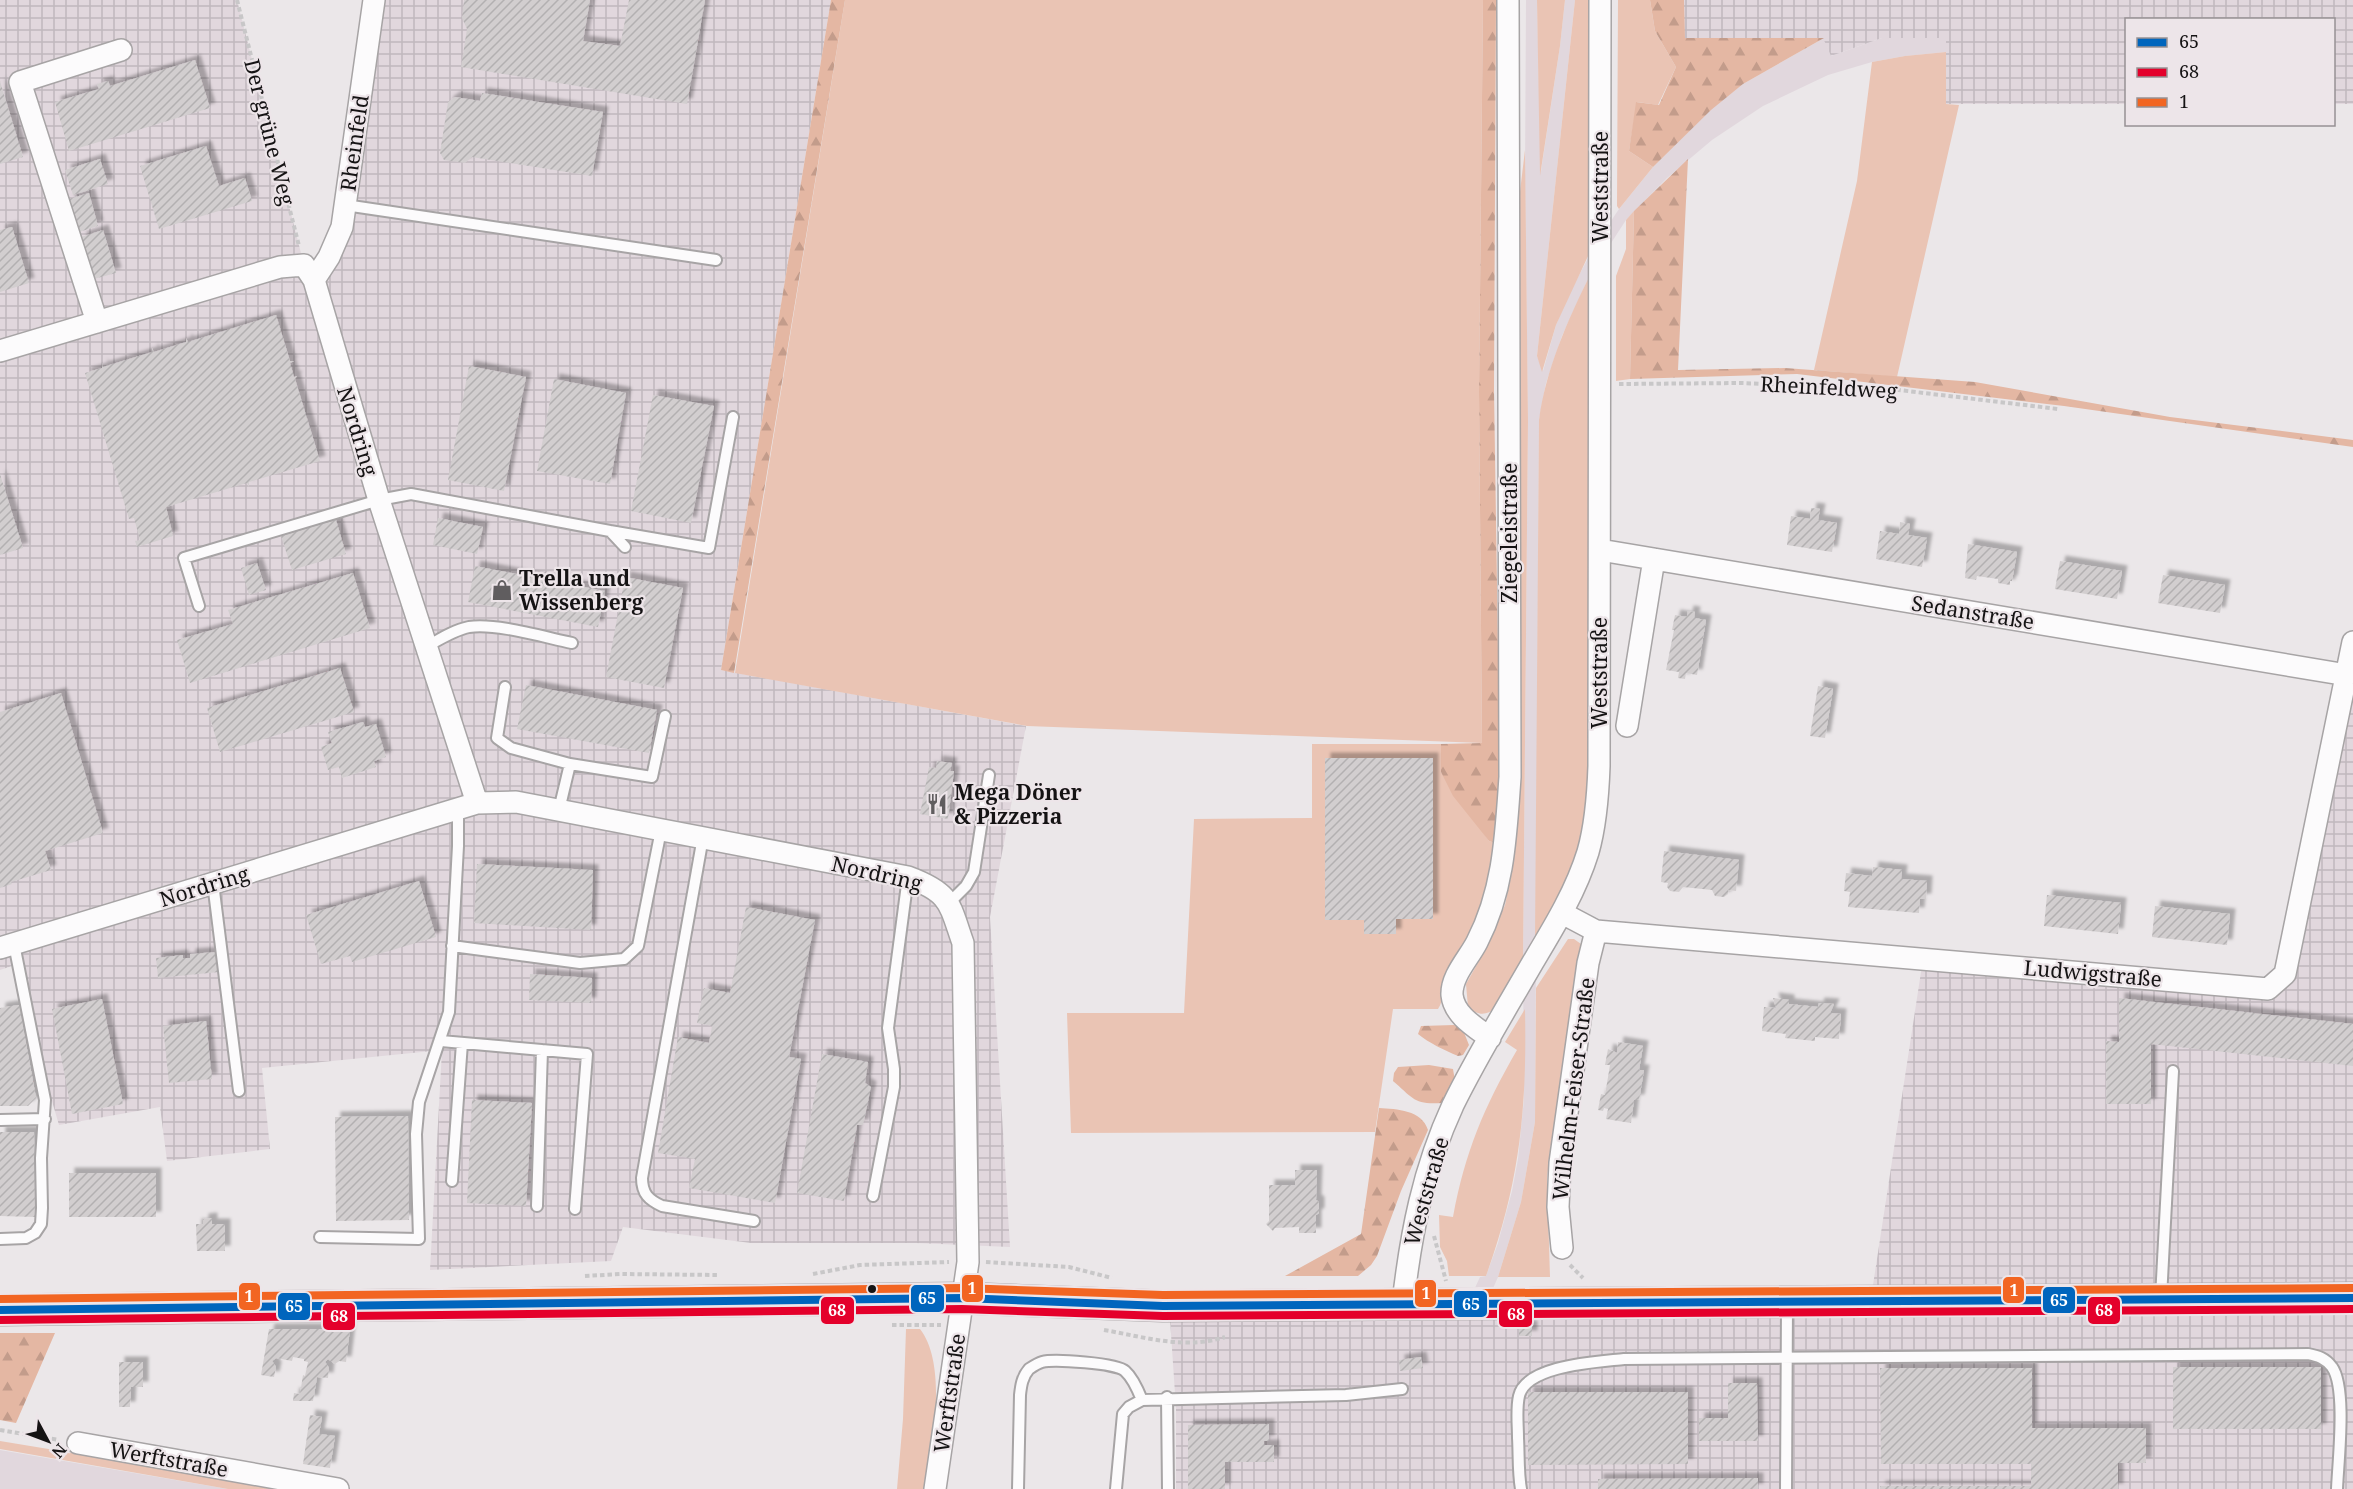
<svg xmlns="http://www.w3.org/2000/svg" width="2353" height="1489" font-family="'Noto Serif',serif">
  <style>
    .built { fill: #e1d7dd }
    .industrial { fill: url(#industrial-grid) }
    .grass { fill: #eac4b4 }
    .forest { fill: url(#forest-firs) }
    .building { fill: url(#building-hatch); filter: url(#shadow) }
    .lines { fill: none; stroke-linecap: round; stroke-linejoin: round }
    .lane-casing { stroke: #a7a4a5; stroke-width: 14 }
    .street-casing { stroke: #a7a4a5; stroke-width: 24 }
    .secondary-casing { stroke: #a7a4a5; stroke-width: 33 }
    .path { stroke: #c8c7c8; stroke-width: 4; stroke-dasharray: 4.5 3; stroke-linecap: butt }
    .lane { stroke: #fcfbfc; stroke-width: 10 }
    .street { stroke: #fcfbfc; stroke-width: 21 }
    .secondary { stroke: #fcfbfc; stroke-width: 30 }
    .bus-1-casing { stroke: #ede5e9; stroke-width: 12 }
    .bus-2-casing { stroke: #ede5e9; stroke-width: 12 }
    .bus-3-casing { stroke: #ede5e9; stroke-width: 12 }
    .bus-1 { stroke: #0065bd; stroke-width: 8 }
    .bus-2 { stroke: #e4002b; stroke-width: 8 }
    .bus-3 { stroke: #f26522; stroke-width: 8 }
    .bus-dot { fill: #151314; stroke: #ede5e9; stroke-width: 2 }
    .labels { text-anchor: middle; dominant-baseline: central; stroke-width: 4.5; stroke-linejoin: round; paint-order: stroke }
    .street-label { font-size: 21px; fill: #151314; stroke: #ede5e9 }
    .poi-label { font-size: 21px; font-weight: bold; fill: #151314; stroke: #ede5e9; text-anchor: start }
    .line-badge { stroke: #ede5e9; stroke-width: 2 }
    .badge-label { font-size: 16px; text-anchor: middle; font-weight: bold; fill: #fff }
  </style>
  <defs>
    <pattern id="industrial-grid" width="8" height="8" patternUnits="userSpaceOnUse" patternTransform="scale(1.5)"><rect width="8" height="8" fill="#e1d7dd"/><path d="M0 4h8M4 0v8" fill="none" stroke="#c0b8bd"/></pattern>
    <pattern id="forest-firs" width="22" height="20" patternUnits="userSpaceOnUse" patternTransform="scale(1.5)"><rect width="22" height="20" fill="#e4b7a3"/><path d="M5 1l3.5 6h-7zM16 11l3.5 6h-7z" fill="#c39c8b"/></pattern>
    <pattern id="building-hatch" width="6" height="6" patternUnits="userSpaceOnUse" patternTransform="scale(1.5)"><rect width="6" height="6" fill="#d2cecf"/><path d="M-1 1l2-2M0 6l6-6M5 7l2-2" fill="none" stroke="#b3b0b1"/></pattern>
    <filter id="shadow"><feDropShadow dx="5.5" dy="-5.5" stdDeviation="1.5" flood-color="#0004"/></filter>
  </defs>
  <rect width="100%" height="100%" fill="#ebe7e9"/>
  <path class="built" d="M1526,0h11l4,171 19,-125 5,-46h10l-38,356 6,15 13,-46 13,-31 26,-49 24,-36 34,-42 58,-58 32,-25 81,-46 7,18 51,-18h64v14l-41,4 -33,6 -44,13 -65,31 -51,34 -45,38 -41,42 -37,57 -27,59 -16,47 -7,37 -4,702 -14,80 -23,75 -11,25 -31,27 24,-52 6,-1 12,-33 14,-52 6,-32 6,-60 -1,-138 5,-540 -3,-243z
    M0,1450l93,16 135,23h-228z"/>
  <path class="industrial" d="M0,0h237l67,265 25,-8 45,-257h457l-110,670 305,56 -36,191 20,330 -94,-4h-165l-128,-16 -12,34 -181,9 12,-220 -180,18 8,81 -103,12 -7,-54 -101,18 -47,-159 -12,4z
    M1684,0h669v104h-19v-84h-208v84h-180v-66h-64l-51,18 -8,-18 -139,1z
    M2353,634v652l-480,-1 50,-326 345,29 17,-14z
    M2353,1314v175h-1177v-81l-6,-89z"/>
  <path class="grass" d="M845,0h638l-4,392 3,351 -455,-17 -292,-53z
    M1537,0h28l-5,46 -20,130z
    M1575,0h16l-2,254 -33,71 -14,47 -5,-16z
    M1618,0h32l5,31 21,36 -18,38 -21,-3 -8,49 24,16 -34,42 -2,-3z
    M1946,52v52l13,1 -62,272 -83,-7 43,-189 15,-119 33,-6z
    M1525,150l3,271 -5,540c-11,20 -28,71 -55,46l-2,-23 18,-32 21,-47 7,-34 5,-44 -2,-594z
    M1634,211l-4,168 -14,2v-105l10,-27v-29z
    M1589,277l1,502 -10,67 -14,37 -31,57 4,-520c7,-51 28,-98 50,-143z
    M1312,744h129v28l48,69 9,3c-2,22 -14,66 -25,85 -8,15 -20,29 -27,45 -5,11 -1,26 -8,35h-45l-18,123 -304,1 -4,-120h117l10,-194 118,-1z
    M1568,939h6l7,5 -32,214 -2,22 3,97h-52l23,-75 14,-80 1,-134z
    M1525,1009c2,100 -5,173 -39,267h-37l-2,-15 -7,-14 -1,-32 14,2c12,-65 31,-110 64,-167l-12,-8z
    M906,1329h14c28,36 12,117 7,160h-30l6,-70z
    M0,1441l290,48h-62l-228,-40z"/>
  <path class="forest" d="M831,0h14l-111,673 -13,-3z
    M1483,0h13l-2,390 6,390 -2,64 -9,-3 -36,-45 -12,-24v-28l41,-1 -3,-351z
    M1650,0h34l1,38h139l-81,46 -32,26 -58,57 -24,-16 7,-49 23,3 17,-38 -21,-36z
    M1688,159l-10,211 107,-2 190,14 195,35 183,23v7l-289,-41 -267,-32 -167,5 4,-168z
    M1454,1025l9,5 6,15 -6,10 -5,1c-14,-6 -29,-13 -40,-22l3,-8z
    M1429,1065l24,4 2,12 -13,22c-28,2 -29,-5 -49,-22l1,-8 4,-6z
    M1379,1108c18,1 43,2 49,22l-27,61 -24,65 -6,9 -13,11h-73l76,-42z
    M0,1333h55l-39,90 -16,-3z"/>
  <path class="building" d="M464,0h126l-7,41 37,5 9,-46h76l-18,104 -226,-37 6,-38 -5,-11z
    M195,60l15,48 -141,43 -14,-49 44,-13 -2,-5 11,-3 2,5z
    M0,81l23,76 -23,7z
    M482,93l121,19 -11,64 -120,-19 -7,6 -21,-3 -4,-7 8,-51 7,-5 25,4z
    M206,146l13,40 26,-8 7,23 -93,28 -19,-63z
    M100,159l8,25 -35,11 -8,-25z
    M89,193l9,33 -19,6 -10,-33z
    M12,227l17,56 -29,9v-62z
    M103,230l13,43 -22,6 -13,-42z
    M276,315l14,46h4l-4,2 4,14 3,-1 -2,3 25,82 -71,21v5l-2,-4 -81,24 7,29 -36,11 -2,-6 5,-1 -6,-22 -5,1 -44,-146 17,-5v-5l1,4 49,-15v-4l2,4 32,-10v-4l2,4z
    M469,366l57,11 -22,114 -56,-11z
    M554,379l72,14 -16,91 -73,-13z
    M653,395l61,11 -23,117 -60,-12z
    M0,474l23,74 -23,7z
    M1811,508l9,1 -2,11 19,3 -5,29 -45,-7 4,-29 19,3z
    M438,518l45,9 -6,27 -44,-9z
    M336,520l10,34 -54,16 -11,-34z
    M1900,522l10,2 -2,11 19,3 -5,29 -46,-8 4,-28 19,3z
    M1968,544l49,8 -5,29h-2v4l-12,-2v-4l-21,-3 -1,4 -11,-2z
    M2060,561l62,10 -5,28 -62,-10z
    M257,563l9,27 -17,5 -8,-27z
    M475,566l130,25 -7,36 -130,-25z
    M353,573l17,55 -180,55 -13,-43 56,-16 -5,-14z
    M2163,575l62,10 -5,28 -62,-10z
    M625,577l58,11 -19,100 -58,-11z
    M1688,611l7,1 -1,6 12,2 -9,55 -11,-2 -1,6 -7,-1 1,-6 -13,-2 8,-40h-2l3,-15 12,2z
    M340,668l14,44 -134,40 -13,-44z
    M526,685l131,25 -8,43 -132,-24z
    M1818,686l15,3 -8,49 -15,-2z
    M61,693l42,140 -58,18 6,19 -40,12 1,2 -12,4v-176z
    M363,722l2,5 11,-3 10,33 -12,4 2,6 -34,11 -3,-11 -11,3 -7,-23 11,-4 -4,-11z
    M1325,758h108v161h-37v15h-32v-14h-39z
    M937,761l15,2 -2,8h4l-6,48 -28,-5 9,-47 7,1z
    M1664,851l75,9 -3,31 -8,-1v4l-4,3 -9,-1 -3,-6 -29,-3 -4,5 -9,-1 -3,-4 1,-4 -7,-1z
    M477,864l116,6 -2,60 -117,-7z
    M1873,867l29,3 -1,9 26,2 -1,18h-6l-1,14 -71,-6 2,-15 -6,-1 2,-18 26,3z
    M419,881l17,56 -84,25 -2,-6 -29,8 -15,-49z
    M2047,895l74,8 -3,31 -74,-8z
    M2155,906l75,8 -3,31 -75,-8z
    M746,907l69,13 -26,137 12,2 -26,144 -86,-15 6,-29 -37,-6 20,-116 31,6 3,-17 -15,-3 7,-35 26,5z
    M217,952l2,20 -61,6 -2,-20 27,-3v3h7v-4z
    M530,974l62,4 -1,25 -62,-3z
    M1773,998l16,2v4l29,3 1,-4 15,1 -4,9 11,1 -2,25 -24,-2v4l-30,-3 1,-4 -24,-3 2,-24 12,1z
    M2119,998l234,26v42l-202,-22v60h-45v-63l13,1z
    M102,999l21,105 -51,10 -20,-105z
    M19,1005l17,93 -8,8h-28v-98z
    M206,1021l6,58 -43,4 -6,-57z
    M1618,1042l25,4 -4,24h5l-5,30h-5l-3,23 -25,-4 2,-10 -4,-1 -1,3 -5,-1 3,-16 4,1 5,-30h-5l3,-16 9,4z
    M822,1054l46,8 -3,21 6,4 -8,38h-6l-13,76 -47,-8z
    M472,1100l60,3 -6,103 -59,-3z
    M408,1116l1,104 -73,1 -1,-104z
    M0,1132h34l1,85 -35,-1z
    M1295,1170h22l-1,30 3,2v11l-3,2v18h-17v-6l-24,1 -2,3 -7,-7 3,-3v-36h26z
    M69,1173h87v44h-87z
    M212,1218v6h13v27h-28l-1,-27h7v-5z
    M1519,1326h13v10h-13z
    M269,1329h81l-4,33 -7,-1 -4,3 -7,-5 -3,3 4,6 -1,10 -11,-1 -4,24h-20l1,-8 6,1 3,-19 2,1 3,-14 -4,-1v-2l-11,-2 -1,4 -16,-3 -4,3 4,6 -2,10 -13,-2z
    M1421,1357l2,11 -23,3 -1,-11z
    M119,1362h24v25h-12l-1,20h-11z
    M2173,1367h148v62h-148z
    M1880,1368h152v60h114v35h-28v26h-238v-3h151v-22h-150z
    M1728,1383h29l1,58h-59v-23h29z
    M1528,1392h160v72l-160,1z
    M310,1415l12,2 -3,17 16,2 -5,32 -27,-4z
    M1269,1424v17h-5v4h10v17h-49v27h-37v-64z
    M1758,1478v11h-160v-10z"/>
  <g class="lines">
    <defs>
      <path id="lane" d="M345,205l371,55
        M610,531l99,17 24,-131
        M199,606l-15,-48 195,-58 32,-6 199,37 15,16
        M426,647c14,-8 28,-17 43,-20 28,-4 74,10 103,16
        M505,687l-8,51 14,10 59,16
        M559,810l11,-46 82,13 13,-61
        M703,837l-61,341c0,16 7,22 20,28l92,15
        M213,883l26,208
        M949,903l17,-17 8,-14 15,-97
        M452,946l128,17 44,-4 14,-13 23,-116
        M441,1041l146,13 -12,155
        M0,1120l45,-1
        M452,1181l10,-138
        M873,1196l21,-109v-18l-6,-41 20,-151
        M537,1206l5,-156
        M320,1237l99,2 -3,-105 3,-32 30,-90 9,-166v-37
        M0,1239l26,-1 9,-5 6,-9 1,-16 -1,-50 4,-58 -31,-156
        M2161,1298l12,-227
        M1167,1397l1,92
        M1018,1489l2,-94c1,-9 2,-18 9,-26 3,-2 9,-6 13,-7 12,-3 75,1 83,9 8,7 13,19 17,29
        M1116,1489l7,-75 6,-7 13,-7 204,-5 56,-6
        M1521,1489c-3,-16 -2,-35 -3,-51 0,-14 -2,-29 1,-42 7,-31 79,-34 105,-37l684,-5c10,2 17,4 24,13 15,21 6,95 5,122
        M1786,1489l1,-185"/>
      <path id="street" d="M314,280l15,-23 13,-30 32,-227
        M97,322l-77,-240 101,-32
        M0,351l280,-84 24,-2 10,15 65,220 98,303
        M1600,550l747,125
        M1627,726l27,-167
        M1562,913l34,18 672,58 17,-15 68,-332
        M0,948l477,-145 39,-1 392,75c43,16 41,26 55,66l5,319 -33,227
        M1490,1038c-15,-11 -36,-23 -38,-43 -1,-19 17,-37 25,-53 27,-52 29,-108 33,-165l-2,-777
        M1562,1248l-4,-41 2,-44 28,-200 8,-32
        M1403,1303c8,-70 20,-133 50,-198 24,-49 53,-96 80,-143 21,-35 43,-71 55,-110 8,-28 10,-57 11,-86l1,-766
        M78,1443l260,46"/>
      <path id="secondary" d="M0,1310l962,-12 201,8 1190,-8"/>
    </defs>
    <use href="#lane" class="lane-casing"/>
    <use href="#street" class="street-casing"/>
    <use href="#secondary" class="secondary-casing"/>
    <path class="path" d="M237,0l62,246
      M1619,384l121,-1 142,5 176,21
      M1434,1236l12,45
      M986,1262l83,5 43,11
      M1570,1265l13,13
      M813,1274l47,-9 89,-3
      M585,1276l36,-2 98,1
      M892,1325h49
      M1104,1330c41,7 80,20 121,7
      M0,1430l59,10"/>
    <use href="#lane" class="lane"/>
    <use href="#street" class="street"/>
    <use href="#secondary" class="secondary"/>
    <defs>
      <path id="bus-1" d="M0,1310l962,-12 201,8 1190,-8"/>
      <path id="bus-2" d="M0,1320l962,-11 201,7 1190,-7"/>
      <path id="bus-3" d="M0,1299l962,-11 201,7 1190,-7"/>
    </defs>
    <use href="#bus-1" class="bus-1-casing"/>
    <use href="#bus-2" class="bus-2-casing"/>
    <use href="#bus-3" class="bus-3-casing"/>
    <use href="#bus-1" class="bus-1"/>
    <use href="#bus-2" class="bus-2"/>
    <use href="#bus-3" class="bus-3"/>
  </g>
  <defs>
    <symbol id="shop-bare" viewBox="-9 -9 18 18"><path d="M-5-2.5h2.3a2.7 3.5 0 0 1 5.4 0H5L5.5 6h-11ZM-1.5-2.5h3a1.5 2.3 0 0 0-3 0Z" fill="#605d5f" stroke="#ede5e9" stroke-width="2.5" paint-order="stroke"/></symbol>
    <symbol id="restaurant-bare" viewBox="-9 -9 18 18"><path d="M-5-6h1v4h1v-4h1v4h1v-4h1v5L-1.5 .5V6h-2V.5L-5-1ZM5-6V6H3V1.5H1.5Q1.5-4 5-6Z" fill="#605d5f" stroke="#ede5e9" stroke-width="2.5" paint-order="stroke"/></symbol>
  </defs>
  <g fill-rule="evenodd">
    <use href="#shop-bare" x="487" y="575" width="30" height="30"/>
    <use href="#restaurant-bare" x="922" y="789" width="30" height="30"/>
  </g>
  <circle class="bus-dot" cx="872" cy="1289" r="5"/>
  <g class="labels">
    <g class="street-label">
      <text transform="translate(270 132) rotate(76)">Der grüne Weg</text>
      <text transform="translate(354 143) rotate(-82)">Rheinfeld</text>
      <text transform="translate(1600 187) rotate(-90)">Weststraße</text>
      <text transform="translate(1829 387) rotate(3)">Rheinfeldweg</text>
      <text transform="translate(358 431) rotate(73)">Nordring</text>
      <text transform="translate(1509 533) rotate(-90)">Ziegeleistraße</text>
      <text transform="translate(1973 612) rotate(9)">Sedanstraße</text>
      <text transform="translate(1599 673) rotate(-90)">Weststraße</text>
      <text transform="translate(877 873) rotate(13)">Nordring</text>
      <text transform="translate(204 886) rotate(-17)">Nordring</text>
      <text transform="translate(2093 973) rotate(5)">Ludwigstraße</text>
      <text transform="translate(1573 1089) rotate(-83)">Wilhelm-Feiser-Straße</text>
      <text transform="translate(1426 1191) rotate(-74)">Weststraße</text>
      <text transform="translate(949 1393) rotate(-82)">Werftstraße</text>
      <text transform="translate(169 1459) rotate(10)">Werftstraße</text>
    </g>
    <g class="poi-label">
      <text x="519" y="578">Trella und<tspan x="519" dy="24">Wissenberg</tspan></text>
      <text x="954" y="792">Mega Döner<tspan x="954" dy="24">&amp; Pizzeria</tspan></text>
    </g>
  </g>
  <g class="line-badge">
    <rect x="961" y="1274" width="23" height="29" rx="6" fill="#f26522"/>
    <rect x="2002" y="1276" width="23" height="28" rx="6" fill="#f26522"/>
    <rect x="1414" y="1279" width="23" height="29" rx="6" fill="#f26522"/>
    <rect x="238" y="1282" width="23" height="29" rx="6" fill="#f26522"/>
    <rect x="910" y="1284" width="35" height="29" rx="6" fill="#0065bd"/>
    <rect x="2042" y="1286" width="34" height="28" rx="6" fill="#0065bd"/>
    <rect x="1453" y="1290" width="35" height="28" rx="6" fill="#0065bd"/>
    <rect x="277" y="1292" width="34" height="29" rx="6" fill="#0065bd"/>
    <rect x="820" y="1296" width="35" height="29" rx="6" fill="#e4002b"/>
    <rect x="2087" y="1296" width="34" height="29" rx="6" fill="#e4002b"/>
    <rect x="1498" y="1300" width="35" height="28" rx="6" fill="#e4002b"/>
    <rect x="322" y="1302" width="34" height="29" rx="6" fill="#e4002b"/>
  </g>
  <g class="badge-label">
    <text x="972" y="1294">1</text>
    <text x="2014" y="1296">1</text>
    <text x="1426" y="1299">1</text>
    <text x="249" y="1302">1</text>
    <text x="927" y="1304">65</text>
    <text x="2059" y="1306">65</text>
    <text x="1471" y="1310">65</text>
    <text x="294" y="1312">65</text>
    <text x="837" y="1316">68</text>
    <text x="2104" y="1316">68</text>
    <text x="1516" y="1320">68</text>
    <text x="339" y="1322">68</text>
  </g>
  <rect x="2125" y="18" width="210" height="108" fill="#ede5e9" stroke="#979194" stroke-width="1.5"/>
  <rect x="2137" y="38" width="30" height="9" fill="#0065bd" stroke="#979194" stroke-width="1.5"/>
  <text x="2179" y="48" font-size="18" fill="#151314">65</text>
  <rect x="2137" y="68" width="30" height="9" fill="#e4002b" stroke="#979194" stroke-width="1.5"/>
  <text x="2179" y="78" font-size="18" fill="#151314">68</text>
  <rect x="2137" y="98" width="30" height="9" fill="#f26522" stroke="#979194" stroke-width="1.5"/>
  <text x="2179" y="108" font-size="18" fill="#151314">1</text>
  <g transform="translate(48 1441) rotate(131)" stroke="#ede5e9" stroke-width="4.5" paint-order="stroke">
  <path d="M0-4.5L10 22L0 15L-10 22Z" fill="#151314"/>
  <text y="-9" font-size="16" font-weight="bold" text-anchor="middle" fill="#151314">N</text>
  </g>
</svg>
